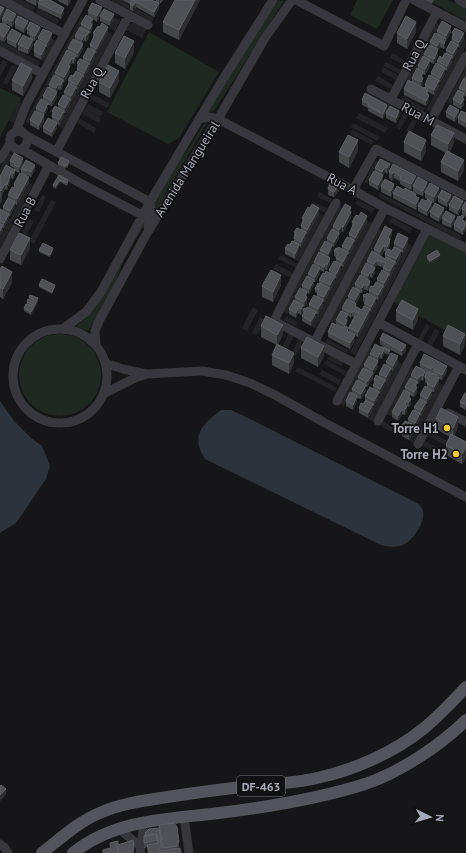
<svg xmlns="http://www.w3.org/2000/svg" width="466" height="853" font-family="'PT Sans',sans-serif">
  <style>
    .built { fill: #232225 }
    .green { fill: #202822 }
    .water { fill: #2c333c }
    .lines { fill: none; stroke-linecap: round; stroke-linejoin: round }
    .minor { stroke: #37373d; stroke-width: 9 }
    .major { stroke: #53545c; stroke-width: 12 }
    .wall { fill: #45464a; fill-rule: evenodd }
    .shaded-wall { fill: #2e2e31 }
    .building { fill: #505156; stroke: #5e5f65 }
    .poi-dot { fill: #eeca38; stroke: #111113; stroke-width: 1.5 }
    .labels { text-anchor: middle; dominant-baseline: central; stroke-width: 3.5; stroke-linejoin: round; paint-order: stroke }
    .shield { fill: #111113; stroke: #7b7d86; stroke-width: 1 }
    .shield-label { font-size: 12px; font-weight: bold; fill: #a8abb8 }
    .street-label { font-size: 13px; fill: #a8abb8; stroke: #111113 }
    .poi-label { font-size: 13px; font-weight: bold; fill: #a8abb8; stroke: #111113; text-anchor: end }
  </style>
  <rect width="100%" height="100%" fill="#161618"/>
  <path class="built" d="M11,0h11l13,7 -2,5z
    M111,0h10l33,18 -2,4z
    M0,4l42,23 -2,5 -40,-21z
    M38,8l21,12 -2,4 -21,-11z
    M81,17l4,2 -55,105 -5,-2z
    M115,18l5,2 -5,11 -5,-3z
    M134,22l13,6 -5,10 -16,-8 3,-5z
    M436,23l4,2 -30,57 -4,-2z
    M108,32l5,3 -50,94 -5,-3z
    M465,38l1,1v7l-35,66 -5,-2z
    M52,39l5,2 -11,22 -5,-3z
    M0,40l40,22 -2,5 -38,-20z
    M392,53l13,7 -2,4 -13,-6z
    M3,60l5,2 -8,15v-12z
    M386,62l15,8 -2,4 -16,-8z
    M12,65l5,2 -10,18 -4,-2z
    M466,66v11l-15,27 -4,-2z
    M383,67l15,8 -2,5 -15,-8z
    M378,76l15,9 -2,4 -16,-8z
    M368,93l34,18 -2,5 -35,-18z
    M92,94l17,9 -2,5 -17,-9z
    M403,96l22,12 -2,3 -22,-11z
    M19,102l4,3 -9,18 -5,-3z
    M88,104l15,8 -3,5 -15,-8z
    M85,109l16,9 -2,5 -17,-9z
    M404,112l5,2 -9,16 -4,-3z
    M359,113l29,15 -3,5 -29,-15z
    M79,118l17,10 -2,5 -17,-10z
    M413,118l4,3 -6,12 -5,-2z
    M353,123l27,14 -3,4 -26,-14z
    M352,129l22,12 -2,4 -22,-11z
    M8,153l5,2 -13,25v-12z
    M381,156l85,45v6l-87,-47z
    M375,161l4,2 -12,21 -3,-2z
    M29,183l4,2 -33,63v-11z
    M319,192l13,7 -2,4 -13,-6z
    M380,193l82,43 -2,4 -82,-44z
    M42,195l4,2 -7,15 -5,-2z
    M51,200l5,2 -22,42 -5,-3z
    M358,200l17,9 -3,4 -17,-9z
    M314,202l13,6 -2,5 -13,-7z
    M339,207l5,2 -56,105 -5,-3z
    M319,213l4,3 -24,46 -5,-3z
    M392,217l20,11 -2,5 -21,-11z
    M29,219l5,2 -9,18 -5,-2z
    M367,221l5,2 -56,106 -5,-3z
    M379,229l5,3 -49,93 -5,-3z
    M407,243l5,3 -57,109 -5,-3z
    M281,255l17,9 -2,4 -18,-9z
    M276,264l17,9 -2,5 -18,-9z
    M253,307l5,3 -11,21 -5,-3z
    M286,316l12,6 -2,4 -12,-6z
    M260,317l5,3 -8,15 -5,-2z
    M426,324l4,2 -8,15 -4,-2z
    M435,329l5,2 -8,15 -5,-2z
    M289,333l5,3 -8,15 -5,-2z
    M299,338l5,3 -8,15 -5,-2z
    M327,339l21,11 -1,3 -22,-11z
    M370,347l4,2 -30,57 -5,-3z
    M330,355l13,7 -2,4 -14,-7z
    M327,360l19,11 -2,4 -20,-11z
    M397,361l5,3 -29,57 -5,-2z
    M298,367l39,21 -2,4 -40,-21z
    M411,368l4,3 -24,45 -5,-2z
    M322,370l19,10 -2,5 -20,-11z
    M439,383l5,2 -31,58 -5,-3z
    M383,421l15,9 -2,4 -16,-8z
    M430,431l17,10 -2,4 -17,-9z
    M425,441l17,9 -3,5 -17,-10z"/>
  <path class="green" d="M278,0l6,1 -70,110 -8,3z
    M357,0h36l-16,29 -27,-14z
    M434,0h14l18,9v12l-33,-18z
    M149,32l70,40 -40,66 -11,6 -61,-32z
    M0,88l21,10 -21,39z
    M209,120l-55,93 -1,-8 21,-38 14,-18 15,-24z
    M149,212l-5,13 -21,37 -8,22 -26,46 -2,1 -11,-5 11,-9 8,-9z
    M430,233l36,18v91l-74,-41z
    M19 375a41 41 0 1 1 82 0a41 41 0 1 1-82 0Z"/>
  <path class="water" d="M0,401l14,20 17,17 11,8 8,20 -4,13 -30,44 -16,10z
    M221,410h10l11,5 177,89c1,2 4,5 4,8 2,10 -9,27 -18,32 -7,4 -16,3 -24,1l-176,-86c-15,-24 -3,-34 16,-49z"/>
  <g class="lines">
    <path class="minor" d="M2,0l62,34
      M100,0l48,25
      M296,0l88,46 22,-46
      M414,0l52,27
      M459,0l7,4
      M0,51l43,23
      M371,89l95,50
      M391,99l46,-87
      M199,119l9,-2 10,2 135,71 32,18 81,40
      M431,120l35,-64
      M16,131l2,-5 9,-23 56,-103
      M27,136c1,5 0,9 -4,12 -13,7 -21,-17 -2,-17l6,5 123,66 1,9 -3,16
      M21,149l59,34 62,32
      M56,152l73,-137
      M0,159l10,-15
      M353,190l23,-41 90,47
      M336,203l-38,70 -24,48 82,43
      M0,259l49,-94
      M378,322l88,48
      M64,328l22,-16 15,-20 49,-90 70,-118 53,-84
      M13 376a47 47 0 1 1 94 0a47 47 0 1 1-94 0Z
      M315,341l70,-133
      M96,345l-1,-14 4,-10 47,-86 72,-116 47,-81 27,-38
      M105,363l18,6 23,5
      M103,394l32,-16 12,-4 55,-3 24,4 24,8 25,12 50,28 141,74
      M337,401l90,-172
      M448,413l18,9
      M378,421l40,-77
      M418,444l41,-78
      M184,817l5,36
      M118,828l23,19
      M0,844l5,4 3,5
      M140,853l4,-31"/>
    <path class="major" d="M42,853c19,-15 37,-32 60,-41 18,-8 39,-11 59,-14 26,-4 54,-8 81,-11 25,-3 50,-3 75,-9 37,-8 76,-25 106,-49 16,-13 29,-27 43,-42
      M73,853c40,-32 90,-34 138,-39 51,-6 104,-14 154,-30 34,-11 76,-39 101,-64"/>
  </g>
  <path class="wall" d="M26,0h13l-3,6 -10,-5z
    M58,0h13l-3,6 -10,-5z
    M122,0h10l-2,4z
    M132,0l24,2v-2h7l-2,3h-1l-1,1v4l-5,9 -18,-10 -3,4 -3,-1v-6z
    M200,0l-21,40 -16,-8v-10z
    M424,0h10l-2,4z
    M38,3l26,10 -3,6 -23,-11z
    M88,11l14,2 -5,9 -4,-3 -1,10 -2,5h-1v3l-3,5 -2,-2 -1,3v6l-5,9 -2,-1v3l-2,4 -2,-1 -2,3v6l-6,11 -1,-1v3l-2,5 -3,-1 -1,3v5l-5,9 -4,-1v3l-4,8v5l-5,9 -9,-5v-5l6,-9v-3l7,-8v-4l6,-8v-3l6,-9v-3l13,-22v-3l7,-9v-3l6,-9v-3l7,-8z
    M100,16l14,3 -4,7 -10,-5z
    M2,19l14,1 -4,7 -5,-3v1l3,7 -6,10 -4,-2v-17l2,1z
    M15,23l13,3 -4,7 -9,-5z
    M27,29l13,3 -5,9 -5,-2v-3l-3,-2z
    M437,31l14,1 -5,9h-1v6l-1,2 -4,-2 -2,3v5l-4,9 -4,-2v4l-5,9 -2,-1v9l-2,4 3,1 1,-1v-2l6,-9v-3l6,-9v-3l5,-3 4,-5v-3l6,-9v-8l12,5 -5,10 -1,-1v3l-5,9h-1v3l-5,9 -2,-1v4l-5,9 -1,-1v4l-5,9 -6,-3v2l1,6 -3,6 -22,-11v-6l8,-7v-4l6,-9v-3l6,-9v-3l6,-9v-3l7,-8z
    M108,32l-12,22 -1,-1v4l-5,9 -1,-1v4l-5,9 -1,-1v3l-6,10 -1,-1v3l-5,10 -1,-1v3l-5,9h-1v3l-5,9 -2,-1v4l-5,9 -9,-5v-5l9,-7v-9l6,-3v-4l6,-8v-4l4,-7v-5l9,-8v-9l6,-3v-3l7,-8v-4l3,-7v-5z
    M416,32l-9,17 -10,-6v-10z
    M7,38l14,1 -5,9 -9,-5z
    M38,38l14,1 -5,9 -1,-1v3l-5,10 -7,-4v-11l4,-4z
    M18,44l15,1 -5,9 -10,-4z
    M134,52l-9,17 -10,-6v-10z
    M466,74v23l-2,-1v9l-3,4 -8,-4v-6l6,-8v-3l6,-9v-3z
    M32,79l-9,17 -11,-6v-10z
    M119,81l-9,17 -11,-6v-10z
    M362,100l25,10 -4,9 -15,-8v-3l-6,-3z
    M446,112l13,3 -4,7 -9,-5z
    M386,113l13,3 -3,7 -10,-5z
    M466,113v15l-8,-5v-5z
    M431,135l23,8 -5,10 15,17 -6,11 -17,-9v-10l5,-9 -15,-8z
    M404,142l22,9 -5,10 -17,-9z
    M358,151l-9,17 -10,-6v-10z
    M380,159l10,10 -3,5 -2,-2 -2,3v6l-5,9 -9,-5v-5l6,-9v-3z
    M10,161l13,3 -4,9 -4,-2v4l-2,4 -2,-1 -4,12 -2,-1 -3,6v5l-2,4v-27l14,-8v-1l-4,-2z
    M58,163l11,1 -2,4 -1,-1 -1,2 -7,-4z
    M393,164l23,12 -5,14 -11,-6v-3l-6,-3 -2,2 -3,-2v-6z
    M21,169l14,1 -4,7 -4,-2 -1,1 3,6 -12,23 -2,-1v3l-5,9h-1v3l-5,9h-1v3l-3,5v-27l3,2v-4l5,-9v-3l6,-7v-4l7,-11z
    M59,175l9,8 -1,3 -7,-4 -4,7 -3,-2v-2z
    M329,182l11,7 -6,8 -6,-2z
    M381,186l13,3 -3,8 -10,-5z
    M413,186l14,1 -4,9 -10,-4z
    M425,192l14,2 -5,9 -9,-5z
    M393,193l23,4 3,6 -3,7 -23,-12z
    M438,197l13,3 -4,7 -9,-5z
    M466,203v14l-4,-3v-5z
    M449,205l14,1 -5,9 -9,-5z
    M418,206l14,1 -5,9 -9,-5z
    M351,207v11l-8,14 -1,-1 -3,4v3l-5,9 -2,-1v4l-4,7 2,7 -3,6 -2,-1 -1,3 -4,-2v3l-5,9h-1v3l-5,9 -2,-1v10l-3,4h-1v3l3,-1 3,-2v-3l8,-7v-4l-2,-1v-3l4,-5v-4l6,-6 4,-1v-3l7,-9v-4l-2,-1v-5l3,-2h5v-3l7,-8v-4l3,-6v-6l15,-1 -12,22 -1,-1v4l-5,9 -1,-1v4l-5,9 -2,-1v3l-5,10 -1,-1v3l-5,10 -1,-1v3l-5,9h-1v3l-5,9h-2v3l-5,9 -9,-5 1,-10 -2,4 -3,-2 -2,5 -7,-4v-5l6,-9v-3l7,-8v-4l6,-8v-3l6,-9v-3l6,-9v-3l7,-9v-3l6,-9v-3z
    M430,212l14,1 -5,9 -9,-5z
    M319,213l-12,22 -1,-1v4l-5,9 -2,-1v3l-4,10 -10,-5v-6l9,-7v-9l7,-2v-4l1,-3v-5z
    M442,218l13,3 -4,7 -9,-4z
    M466,222v7l-3,6 -9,-5v-5z
    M392,235l-2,4v5l-2,5 4,2 2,-3v-5h14l-5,10 -2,-1v3l-5,10 -1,-1v3l-5,10 -1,-1v3l-5,9h-1v3l-5,9 -2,-1v4l-5,9 -1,-1v4l-12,22 -3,-2v5l-5,9 -22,-12v-5l8,-7v-5l6,-9v-3l6,-9v-3l7,-8v-4l6,-8v-3l6,-9v-3l7,-9v-3zM384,251l2,1 -1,2v5l-4,-3zM377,265l4,2v-1l2,1v4l-6,8v4l-8,7v4l-6,2v5l2,1 -1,4 -2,4 -6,-3v-3l4,-8v-3h2l2,-4 4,2 1,-11 1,-3 2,1 3,-5v-5zM348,316l3,2 1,-2 2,1 -5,10v5l-3,-5 1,-2z
    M30,248l-9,17 -11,-5v-10z
    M39,250h14l-3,7 -11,-5z
    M427,256l13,1 -10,6 -3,-4z
    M0,269l12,13 -9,17 -3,-2z
    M39,285l16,2 -3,7 -13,-7z
    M281,285l-8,17 -11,-5v-11z
    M29,297l9,4 -7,14 -7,-4v-3l3,-4v-2l2,-2z
    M396,311l22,8 -5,11 -17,-9z
    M261,326l22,9 -5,9 16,19 -5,11 -17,-9v-10l5,-10 -16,-8z
    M443,336l22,8 -5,11 -17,-9z
    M380,339l26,11 -4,6 -22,-12z
    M381,347l9,6 -1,2 -5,-2v1l-2,5 -2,-1 -2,3v5l-5,10v-1v3l-6,9h-1v3l-5,9 -4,-1v3l-4,9 -7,-4v-5l6,-9v-3l6,-8v-4l6,-8v-4l6,-8v-3z
    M301,348l23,8 -6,11 -17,-9z
    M386,362h12l-5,9 -2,-1v3l-5,10 -1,-1v3l-5,9h-1v3l-5,9h-1v3l-5,9 -9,-5v-5l4,-4 2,-3v-5l8,-7 1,-9 5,-3v-3l7,-9z
    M420,363l27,9 -5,8 -3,-1v4l-5,9h-2v3l-5,9h-1v3l-5,9 -1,-1v4l-5,9 -1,-1v3l-5,10 -7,-4v-11l6,-3v-3l6,-8v-4l6,-8v-4l7,-8v-4h-2v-6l-2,4 -2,-1 -3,4h-1v9l-3,4 -4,-2 1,9 -2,3 -2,-1v5l-2,4 -3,-1 -4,7 -6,-4v-5l13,-21v-4l6,-8v-4l9,-7z
    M466,393v17l-6,-3v-5z
    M436,419l22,8 -4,9 12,6v16l-4,6 -16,-9v-10l4,-8 -14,-8z
    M159,825l20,17v5l-2,1 4,5h-34h1l-1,-6 -3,1v-5l15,-15z"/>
  <path class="shaded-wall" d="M36,0h3l-3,6z
    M68,0h3l-3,6z
    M159,0h1l-1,8 -5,9v-5l5,-8z
    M195,0h5l-21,40v-10z
    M136,2v5l-3,4v-5z
    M102,7v6l-5,9v-6z
    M4,8v5l-4,7v-5z
    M64,8v5l-3,6v-5z
    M16,14v6l-4,7v-6z
    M114,14v5l-4,7v-5z
    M93,19l-1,10 -2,5v-11z
    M28,21v5l-4,7v-5z
    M416,22v10l-9,17v-10z
    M451,26v6l-5,9v-5z
    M10,27v5l-6,10v-5z
    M40,27v5l-5,9v-5z
    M108,27v5l-12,22v-5z
    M89,32v5l-3,5v-6z
    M52,33v6l-5,9v-5z
    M464,33v5l-5,10v-6z
    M21,34v5l-5,9v-5z
    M84,35v5l-2,5v-5z
    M445,38v9l-1,2v-5l-1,-4z
    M33,40v5l-5,9v-5z
    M134,41v11l-9,17v-11z
    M440,41v6l-2,3v5l-4,9v-5l3,-8v-5z
    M83,44v5l-5,9v-5z
    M46,45v5l-5,10v-5z
    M458,45v5l-5,9v-5z
    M95,51v6l-5,9v-5z
    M76,55v5l-2,4v-5z
    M452,56v6l-5,9v-5z
    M72,58v5l-3,5 1,-2v6l-6,11v-6z
    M430,60v6l-5,9v-6z
    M89,63v6l-5,9v-5z
    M445,68v6l-5,9v-5z
    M32,69v10l-9,17v-10z
    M119,71v10l-9,17v-10z
    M423,72v11l-2,5v-11z
    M83,75v5l-6,10v-5z
    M63,80v5l-2,5v-5z
    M439,80v6l-5,9v-5z
    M58,84v5l-1,3v5l-5,9v-5l4,-8v-5z
    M76,87v5l-5,10v-6z
    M464,94v11l-3,4 1,-11z
    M429,95v5l-3,6v-5z
    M70,99v5l-5,9v-5z
    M48,103v5l-4,8v5l-5,9v-5l5,-9v-4z
    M387,105v5l-4,9v-5z
    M459,110v5l-4,7v-5z
    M64,111v5l-5,9v-5z
    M399,111v5l-3,7v-5z
    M57,123v5l-5,9v-5z
    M454,133v10l-6,11v-10z
    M358,140v11l-9,17v-11z
    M426,140v11l-5,10v-10z
    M23,158v6l-4,9v-6z
    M464,160v10l-6,11v-10z
    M390,164v5l-3,5v-6z
    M35,165v5l-4,7v-5z
    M385,167v5l-3,5v-5z
    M15,170v5l-2,4v-5z
    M11,172v6l-4,12v-5z
    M394,172v6l-2,2v-6z
    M383,175v6l-5,9v-5z
    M416,176v5l-5,9v-6z
    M29,177v5l-12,23v-6z
    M60,180v2l-4,7v-3z
    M427,182v5l-4,9v-5z
    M5,184v5l-4,7v-5z
    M340,184v5l-6,8v-5z
    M394,184v5l-3,8v-6z
    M439,188v6l-5,9v-6z
    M2,195v5l-2,4v-5z
    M451,195v5l-4,7v-5z
    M419,198v5l-3,7v-6z
    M463,201v5l-5,9v-5z
    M15,202v5l-5,9v-5z
    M432,202v5l-5,9v-5z
    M351,207v11l-8,14v-5z
    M319,208v5l-12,22v-5z
    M444,208v5l-5,9v-5z
    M9,214v5l-5,9v-5z
    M367,216v5l-12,22v-5z
    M455,216v5l-4,7v-5z
    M466,224v5l-3,6v-5z
    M3,225v6l-3,5v-5z
    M342,226v5l-3,4v-5z
    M392,230v5l-4,7v-5z
    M306,232v6l-5,9v-5z
    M339,233v5l-5,9v-5z
    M30,238v10l-9,17v-10z
    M408,238v5l-5,10v-5z
    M390,239v5l-1,4 -2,4v-5z
    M354,240v6l-5,9v-5z
    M299,244v5l-4,10v-5z
    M332,245v5l-4,9v-5z
    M384,245v6l-4,7v-6z
    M53,248v2l-3,7v-2z
    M401,250v5l-5,10v-6z
    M348,252v6l-5,9v-5z
    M440,255v2l-10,6v-2z
    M330,258v6l-3,6v-5z
    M377,260v5l-2,3v5l-3,5v-5l2,-4v-5z
    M395,262v5l-5,10v-6z
    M325,264v5l-1,3v-5z
    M341,264v5l-5,10v-5z
    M320,268v5l-5,9v-5z
    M12,272v10l-9,17v-10z
    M370,272v5l-2,4v-5z
    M389,274v5l-5,9v-5z
    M281,275v10l-8,17v-10z
    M335,276v5l-5,10v-6z
    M314,280v5l-5,9v-5z
    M370,281v5l-2,5v-5z
    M364,284v5l-2,4v-5z
    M55,285v2l-3,7v-2z
    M383,286v5l-5,9v-5z
    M329,288v5l-5,9v-5z
    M360,291v5l-4,8v5l-1,-3v-6z
    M307,292v5l-1,2 1,-2v6l-3,4 1,-11z
    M38,298v3l-7,14v-3z
    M376,298v5l-5,9v-5z
    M323,300v5l-5,9v-5z
    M303,305v5l-2,5v-6z
    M298,308v5l-2,5v-5z
    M370,309v6l-12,22v-5z
    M418,309v10l-5,11v-10z
    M352,311v5l-1,2v-5z
    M316,312v5l-5,9v-5z
    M348,314l-1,11 -2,5v-11z
    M283,325v10l-6,10v-10z
    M465,334v10l-5,11v-11z
    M355,335v5l-5,9v-6z
    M406,345v5l-4,6v-5z
    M324,346v10l-6,11v-10z
    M384,349v5l-2,5v-5z
    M294,353v10l-5,11v-11z
    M380,353v5l-2,3v5l-5,10v-6l5,-8v-5z
    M398,356v6l-5,9v-5z
    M447,366v6l-5,8v-5z
    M391,368v5l-5,10v-6z
    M425,371v5l-2,5v-5z
    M373,373v5l-6,9v-5z
    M421,375v5l-3,4v-5z
    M439,378v5l-5,9v-5z
    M385,380v5l-5,9v-5z
    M417,382v11l-3,4 1,-11z
    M366,385v5l-5,9v-5z
    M432,390v5l-5,9v-5z
    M379,392v5l-5,9v-5z
    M357,396v5l-4,9v-5z
    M411,399v5l-2,3v-5z
    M407,401v10l-2,4v-10z
    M426,402v5l-5,9v-5z
    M373,404v5l-5,9v-5z
    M402,409v5l-4,7v-5z
    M420,413v6l-5,9v-5z
    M458,417v10l-5,11v-10z
    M414,425v5l-5,10v-6z
    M466,447v11l-4,6v-10z
    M6,789v6l-6,6v-6z"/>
  <path class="building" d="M40,0h10l14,8 -3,6 -23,-11z
    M132,0h19l8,3 -5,9 -18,-10 -3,4 -3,-2z
    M175,0h20l-16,30 -16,-8z
    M92,3l10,4 -5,9 -9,-5z
    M0,6l4,2 -4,7z
    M7,9l9,5 -4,7 -5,-2 -1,2 -4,-2z
    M104,9l10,5 -4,7 -10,-5z
    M86,15l7,4 -3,4 2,1 -2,5 -9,-5z
    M18,16l10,5 -4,7 -9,-5z
    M406,16l10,6 -9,17 -10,-6z
    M442,21l9,5 -5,10 -9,-5z
    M30,22l10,5 -5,9 -5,-2 1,-3 -4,-2z
    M0,23l10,4 -6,10 -4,-3z
    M102,23l6,4 -12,22 -6,-4 5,-11 -2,-1 5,-7 2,1z
    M80,27l9,5 -3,4 -2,-1 -2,5 -7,-4z
    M455,28l9,5 -5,9 -7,-3 2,-5 -2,-1z
    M12,29l9,5 -5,9 -9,-5z
    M43,29l9,4 -5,10 -9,-5z
    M435,33l10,5 -2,2 2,1 -1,3 -4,-3 -3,5 -7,-4z
    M23,35l10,5 -5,9 -10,-5z
    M124,36l10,5 -9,17 -10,-5z
    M73,39l10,5 -5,9 -10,-5z
    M37,40l9,5 -5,10 -7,-4 2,-5 -2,-1z
    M451,41l7,4 -5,9 -7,-4z
    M429,45l9,4 -4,10 -10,-5z
    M88,48l7,3 -5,10 -7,-4z
    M67,50l9,5 -2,4 -2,-1 -4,7 2,1 -6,11 -9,-4z
    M445,53l7,3 -5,10 -10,-5 3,-5 2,2z
    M423,56l7,4 -5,9 -7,-3z
    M80,59l9,4 -5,10 -7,-4 2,-5 -2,-1z
    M21,63l11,6 -9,17 -11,-6z
    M436,63l9,5 -5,10 -9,-5z
    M108,65l11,6 -9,17 -11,-6z
    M417,68l6,4 -2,5 2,1 -2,4 -9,-4z
    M76,71l7,4 -6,10 -9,-5 3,-5 2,1z
    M54,75l9,5 -2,5 -3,-1 -2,4 -7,-3z
    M429,75l10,5 -5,10 -9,-5z
    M464,78l2,1v12l-7,-3z
    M408,80l16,8 1,-1 3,1 -2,5 3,2 -3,6 -22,-12z
    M69,83l7,4 -5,9 -7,-4z
    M48,87l9,5 -5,9 -9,-5z
    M458,90l6,4 -2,4 2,1 -3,5 -8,-5z
    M365,93l22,12 -4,9 -15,-8 1,-2 -7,-4z
    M63,95l7,4 -5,9 -7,-4z
    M41,99l7,4 -4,9 -8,-4z
    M450,105l9,5 -4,7 -9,-5z
    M55,106l9,5 -5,9 -7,-4 2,-4 -2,-1z
    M390,106l9,5 -3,7 -10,-5z
    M35,111l9,4 -5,10 -9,-5z
    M461,111l5,2v9l-8,-4z
    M48,118l9,5 -5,9 -9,-5z
    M437,125l17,8 -6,11 -17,-9z
    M409,131l17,9 -5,11 -17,-9z
    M348,135l10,5 -9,17 -10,-5z
    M447,151l17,9 -6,11 -17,-9z
    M14,153l9,5 -4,9 -5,-2 1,-2 -5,-2z
    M61,157l8,4 -2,4 -1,-1 -1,2 -7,-3z
    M380,159l10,5 -3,4 -2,-1 -3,5 -7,-4z
    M26,160l9,5 -4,7 -4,-3 -1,2 -5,-2z
    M393,164l23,12 -5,8 -11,-5 1,-2 -7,-5 -2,2 -3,-2z
    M6,165l9,5 -2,4 -2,-2 -4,13 -2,-1 -4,7 -1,-1v-13z
    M374,171l9,4 -5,10 -9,-5z
    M20,173l9,4 -12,22 -9,-4 4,-8 2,1 2,-3 -2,-1z
    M59,175l9,5 -1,3 -7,-3 -4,6 -3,-1z
    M418,177l9,5 -4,9 -10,-5z
    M331,179l9,5 -6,8 -6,-3 2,-5 -1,-2z
    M385,179l9,5 -3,7 -10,-5z
    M430,183l9,5 -5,9 -9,-5z
    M397,186l7,4 1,-2 11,6 -1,2 4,2 -3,6 -23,-11z
    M442,190l9,5 -4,7 -9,-5z
    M454,196l9,5 -5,9 -9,-5z
    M8,198l7,4 -5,9 -7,-4z
    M422,199l4,2 2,-2 4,3 -5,9 -9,-5z
    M465,202l1,1v8l-4,-2z
    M435,203l9,5 -5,9 -9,-5z
    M312,204l7,4 -12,22 -6,-4 3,-7 -2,-1 6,-11 2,1z
    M345,204l6,3 -2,4 2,1 -8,15 -1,-1 -3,4 -6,-4z
    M0,209l9,5 -5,9 -4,-2z
    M446,211l9,5 -4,7 -9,-5z
    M361,212l6,4 -12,22 -6,-4 5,-11 -2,-1 4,-7 3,1z
    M462,215l2,1 -2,4 4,2v2l-3,6 -9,-5 4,-9 3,1z
    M0,224l3,1 -3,6z
    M385,226l7,4 -4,7 2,2 -1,4 -2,4 -3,-2 -4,7 -6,-3z
    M297,228l9,4 -5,10 -7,-4 2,-5 -2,-1z
    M332,229l7,4 -5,9 -7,-4z
    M19,233l11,5 -9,17 -11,-5z
    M398,233l10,5 -5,10 -9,-5z
    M347,237l7,3 -5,10 -7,-4z
    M292,241l7,3 -4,10 -10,-6 3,-4 2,1z
    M325,241l7,4 -4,9 -8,-4z
    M43,243l10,5 -3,7 -11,-5z
    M338,247l10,5 -5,10 -7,-4 2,-5 -4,-2 2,-3 1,1z
    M394,247l7,3 -5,9 -11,-5 3,-5 4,2z
    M437,250l3,5 -10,6 -3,-5z
    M372,251l13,8 1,-2 9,5 -5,9 -7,-3 3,-5 -5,-2v1l-4,-2 -3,4 -7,-3z
    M319,252l11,6 -3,7 -2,-1 -1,3 -10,-5z
    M334,261l7,3 -5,10 -7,-4z
    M366,263l9,5 -3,5 -2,-1 -2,4 -7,-3z
    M313,264l7,4 -5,9 -7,-3z
    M2,266l10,6 -9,17 -3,-2v-18z
    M271,270l10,5 -8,17 -11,-6z
    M382,270l7,4 -5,9 -7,-4z
    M326,271l9,5 -5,9 -11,-5 4,-7 2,1z
    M360,275l10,6 -2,5 -4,-2 -2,4 -7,-4z
    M307,276l7,4 -5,9 -7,-4z
    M42,279l13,6 -3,7 -13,-7z
    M376,282l7,4 -5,9 -9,-5 2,-4 2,1z
    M318,283l1,1 -2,4v2l-2,-1z
    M320,283l9,5 -5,9 -7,-3 2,-5 -2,-1z
    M353,287l7,4 -5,9 -7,-4z
    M300,288l7,4 -2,4 2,1 -3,5 -9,-5z
    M367,293l9,5 -5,9 -7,-4 3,-5 -4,-2 1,-2 2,1z
    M30,295l8,3 -7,14 -7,-4 2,-4 5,2 1,-2 -5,-2 1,-3 5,3 1,-2 -5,-3z
    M314,295l9,5 -5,9 -9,-5z
    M347,299l9,5 -1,2 7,4 2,-4 6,3 -12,23 -9,-5 6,-11 2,1 2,-4 -7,-2 -1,2 -9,-5z
    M294,300l9,5 -2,4 -3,-1 -2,5 -7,-4z
    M402,300l16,9 -5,11 -17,-9z
    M307,307l9,5 -5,9 -9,-5 3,-4 -2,-2 1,-2 2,1z
    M341,311l7,3 -3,5 2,1 -2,5 -9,-5z
    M266,316l17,9 -6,10 -16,-9z
    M332,323l12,5 1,-2 4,2 -2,3 8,4 -5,8 -22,-11z
    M448,325l17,9 -5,10 -17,-8z
    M383,333l23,12 -4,6 -22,-12z
    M307,337l17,9 -6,11 -17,-9z
    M277,344l17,9 -5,10 -17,-8z
    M375,344l9,5 -2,5 -2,-1 -2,4 -8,-3z
    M381,347h3l6,3 -1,2z
    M391,353l7,3 -5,10 -7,-4z
    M424,354l23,12 -5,9 -8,-4 1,-2 -3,-2 -1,2 -11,-6z
    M369,356l9,5 -5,9 -9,-5z
    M384,364l7,4 -5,9 -7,-3z
    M416,366l9,5 -2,5 -2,-1 -3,4 -7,-4z
    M363,368l10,5 -6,9 -9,-5z
    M427,372h3l-1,1 3,1 1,-1 4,2 -1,2 3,1 -5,9 -7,-3 2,-5 -4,-2z
    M376,375l9,5 -5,9 -7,-4 3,-4 -2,-1z
    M410,378l7,4 -2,4 2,1 -3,5 -9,-5z
    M357,380l9,5 -5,9 -9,-5z
    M425,386l7,4 -5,9 -7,-4z
    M370,387l9,5 -5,9 -9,-5z
    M404,390l6,3 -2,5 3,1 -2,3 -2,-1 -2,4 2,1 -2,3h-3l-4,7 -6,-4z
    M350,392l7,4 -4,9 -7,-4z
    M465,393h1v12l-6,-3z
    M420,399l6,3 -5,9 -7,-4z
    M366,400l7,4 -5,9 -9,-5 2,-5 2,1z
    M441,408l17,9 -5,11 -17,-9z
    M413,410l7,3 -5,10 -7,-4z
    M405,421l9,4 -5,9 -7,-3 2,-5 -2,-1z
    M451,434l15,8v5l-4,7 -16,-9z
    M1,785l5,4 -6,6v-9z
    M174,823l3,4 2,15 -3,1 1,3 -14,2 -1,-5h-1v-3h1l-3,-15z
    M159,828l2,12v8l-2,1v2l21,-3 1,5h-28l-1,-1 -3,1 -2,-8 11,-2 -1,-8 -1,1v-2l-11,2v-3l4,-4z
    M156,834l1,6 -13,3v-7z
    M133,840l1,4 -1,9h-15v-8z
    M118,841v12h-7l-1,-10z
    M110,848v5h-7v-3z"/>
  <g class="poi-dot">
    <circle cx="447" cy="428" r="4"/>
    <circle cx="456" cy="454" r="4"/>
  </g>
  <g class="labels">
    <rect class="shield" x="237" y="776" width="48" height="20" rx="3"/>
    <g class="shield-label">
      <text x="261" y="786">DF-463</text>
    </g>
    <g class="street-label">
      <text transform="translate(414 55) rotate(-62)">Rua Q</text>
      <text transform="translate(92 83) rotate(-61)">Rua Q</text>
      <text transform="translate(418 114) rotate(28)">Rua M</text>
      <text transform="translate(187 169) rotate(-58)">Avenida Mangueiral</text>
      <text transform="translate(342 184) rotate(28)">Rua A</text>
      <text transform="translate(25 212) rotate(-62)">Rua B</text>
    </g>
    <g class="poi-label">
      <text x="439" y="428">Torre H1</text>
      <text x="448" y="454">Torre H2</text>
    </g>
  </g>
  <g transform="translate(430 817) rotate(95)" stroke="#111113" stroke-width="3" paint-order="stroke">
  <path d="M0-3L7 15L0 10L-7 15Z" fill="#a8abb8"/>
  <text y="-6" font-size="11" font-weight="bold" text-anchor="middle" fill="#a8abb8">N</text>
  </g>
</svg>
